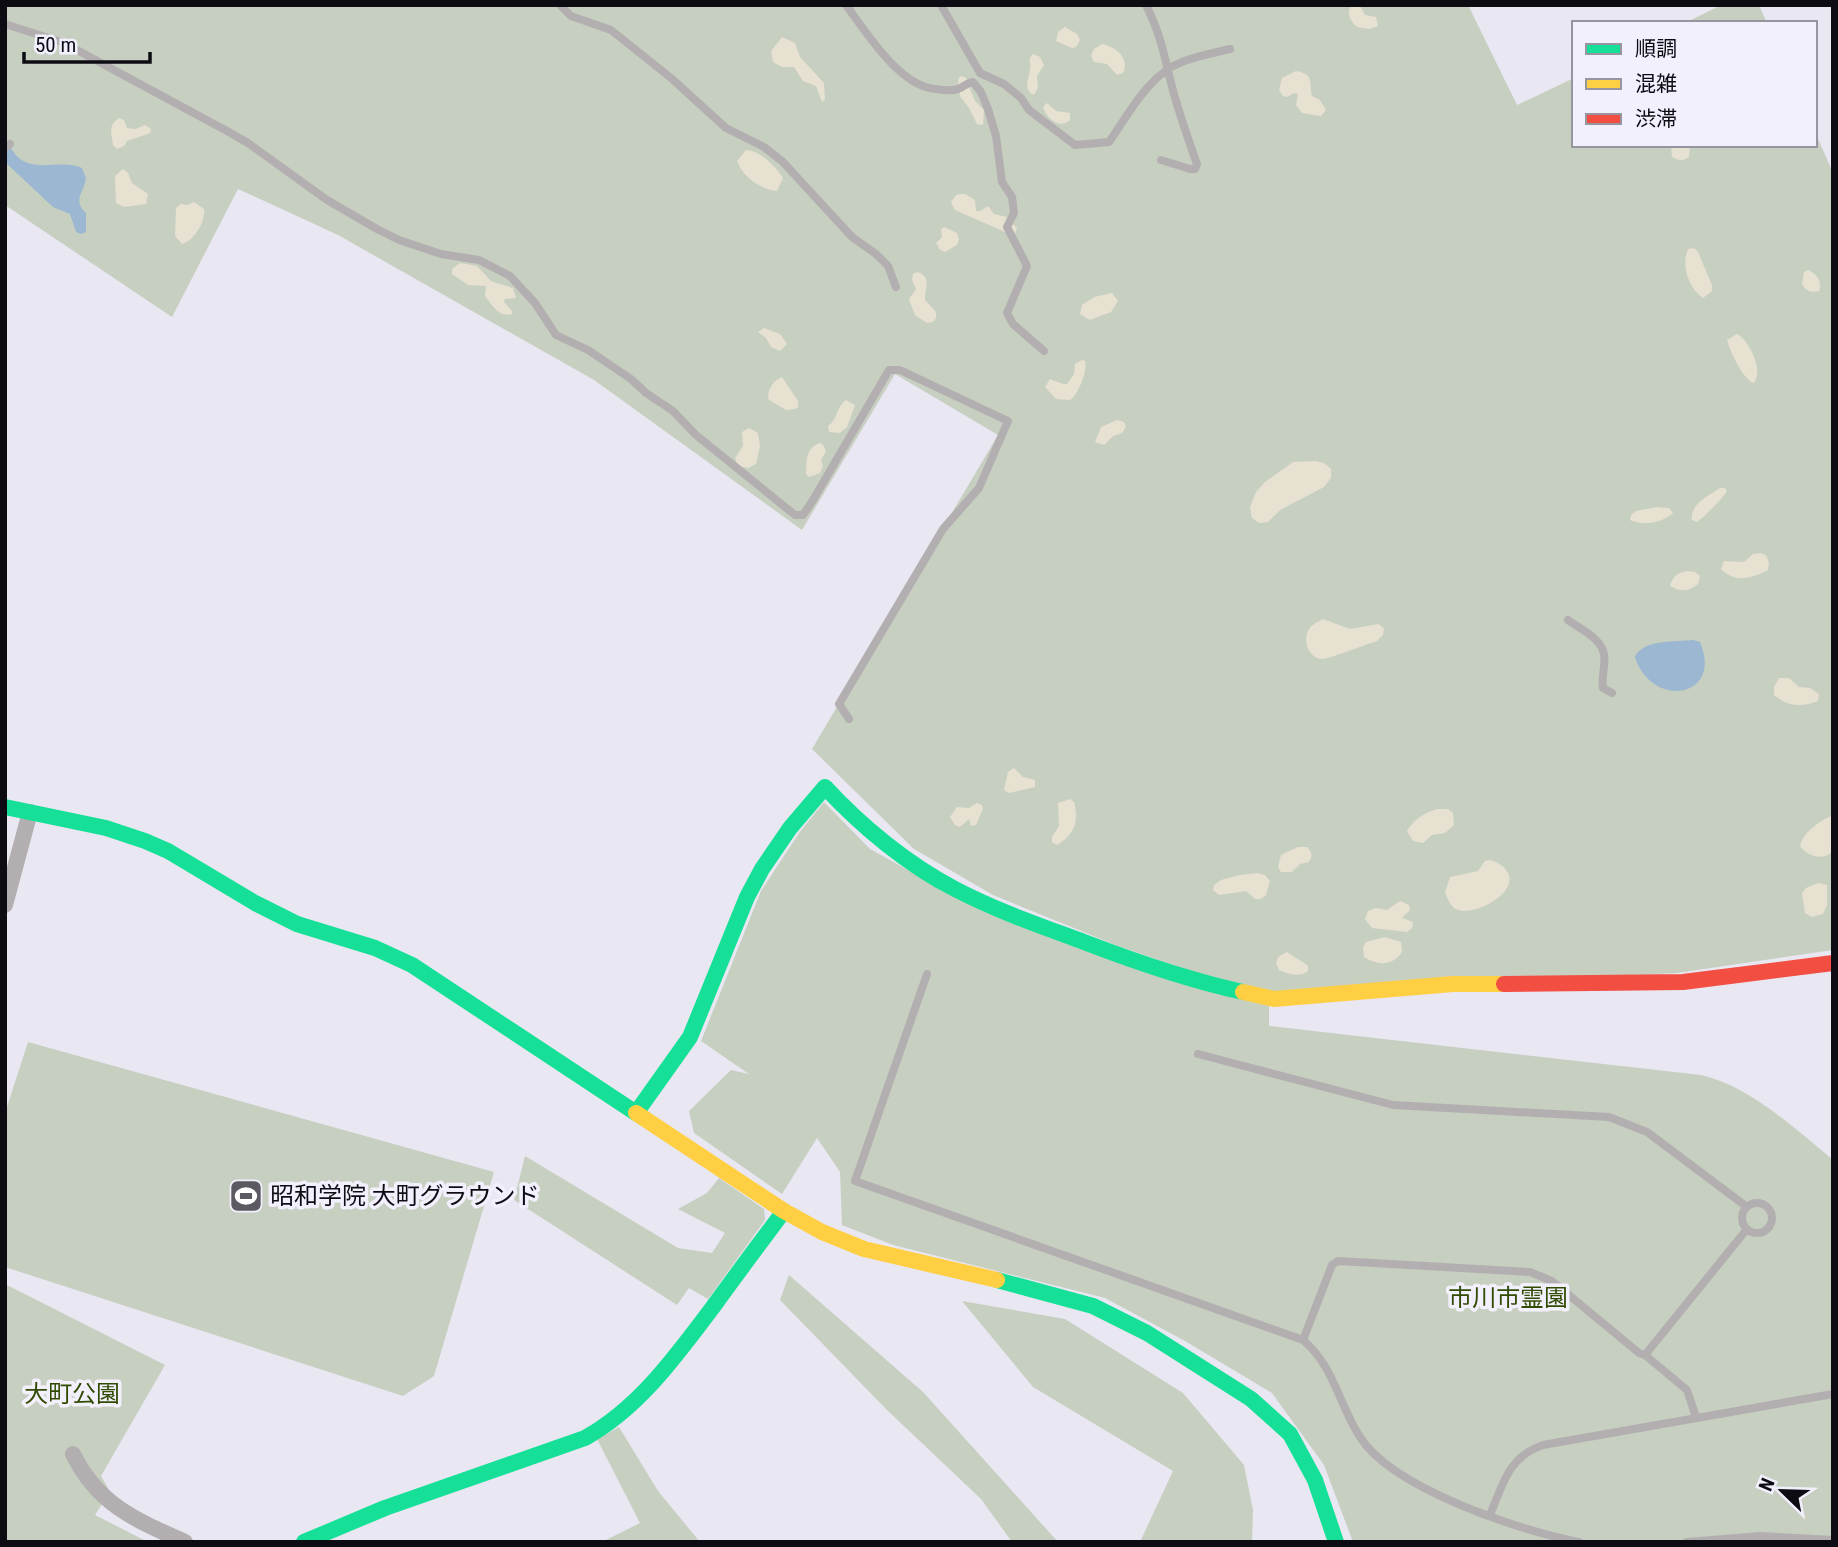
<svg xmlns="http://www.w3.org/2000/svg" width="1838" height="1547" font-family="'Roboto Condensed','Noto Sans JP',sans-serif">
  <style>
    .green { fill: #c7cfc1 }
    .sand { fill: #e7e1d2 }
    .water { fill: #9bb7d2 }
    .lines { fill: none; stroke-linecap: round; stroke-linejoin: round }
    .lane { stroke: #b3afb0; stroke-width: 8 }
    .street { stroke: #b3afb0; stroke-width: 16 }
    .fast { stroke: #16e098; stroke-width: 16 }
    .slow { stroke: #ffcf43; stroke-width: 16 }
    .jam { stroke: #f24e42; stroke-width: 16 }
    .labels { text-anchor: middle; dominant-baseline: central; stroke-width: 7; stroke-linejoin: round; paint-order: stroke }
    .poi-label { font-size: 24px; fill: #0e0c13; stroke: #f3f0fd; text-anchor: start }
    .park-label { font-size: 24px; fill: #314b03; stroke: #f3f0fd }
  </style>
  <rect width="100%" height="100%" fill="#e9e7f2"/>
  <path class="green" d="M5,5h1466l-2,2 48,98 57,-27v67h241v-13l18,41v777l-156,23 -401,19 -79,-19 -79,-27 -125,-51 -79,-46 -102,-100 186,-314 -103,-61 -93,156 -208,-150 -256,-145 -100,-46 -66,128 -167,-112z
    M1721,5h38l8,18h-82z
    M824,802l46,47 92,51 307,105v21l432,49c47,10 96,55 132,85v382h-480l-29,-77 -52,-72 -87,-52 -80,-43 -212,-53 -51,-20 -2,-53 -23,-34 -35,56 -88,-61 -5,-22 42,-41 18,4 -48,-33 60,-150 38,-58z
    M28,1042l466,130 -60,204 -31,20 -398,-129v-154z
    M525,1156l153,92 34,5 13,-20 -47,-24 29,-16 12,-15 45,31 1,11 -57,79 -19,-11 -12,17 -163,-105z
    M789,1275l134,117 135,150h-46l-31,-43 -94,-89 -107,-110z
    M5,1284l160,81 -64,111 11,19 -7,4 -10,16 53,27h-143z
    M962,1301l103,18 118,74 61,72 9,45 -1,32h-112l33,-71 -140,-84z
    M619,1427l39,64 42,51h-98l38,-19 -43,-84z"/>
  <path class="sand" d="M1352,5l8,1 5,9 11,2 2,9 -9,3 -12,-2c-6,-6 -12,-14 -5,-22z
    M1065,27l12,7 3,6 -4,7 -4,1 -16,-7 2,-9z
    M782,37l13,6 5,14 24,26 1,16 -3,3 -6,-16 -13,-5 -9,-14h-12l-9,-5 -2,-11z
    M1102,44c14,3 28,14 21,29l-6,2 -10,-11 -13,-2 -3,-7 3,-6z
    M1033,54l7,3 4,8 -7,11 1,12 -4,7c-12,-6 -5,-15 -4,-26 1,-3 -1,-7 0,-11z
    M1296,71c19,3 13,13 16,25l8,4 6,10 -5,6 -19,-3 -6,-8 2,-11 -5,-1 -5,4 -5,-1 -4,-6 3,-12z
    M961,76l5,2 9,23 9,9 -1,15 -6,-1 -8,-16 -9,-12 -2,-17z
    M1047,103l9,8 14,2v7c-10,10 -24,-2 -27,-13z
    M119,118l5,2 3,8 8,1 10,-4 6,4 -1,4 -23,8 -3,5 -7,3 -4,-4c-1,-11 -6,-19 6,-27z
    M1671,145h19l-1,12c-6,4 -10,4 -17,0z
    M746,150c15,1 29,16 37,28l-6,13c-16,-1 -35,-15 -40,-30z
    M123,169l5,4 4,10 16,11 -2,10 -22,3 -8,-4 -1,-27z
    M960,194h5l10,6 1,11h4l8,-5 6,8 13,3 10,11 -3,8 -59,-26 -4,-8 5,-7z
    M194,202l10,7c2,12 -10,32 -22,35l-7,-8 1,-28 5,-4 6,1z
    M944,227l13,6 2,7 -2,5 -12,7 -5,-2 -4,-7 6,-6 -1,-7z
    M1694,248l4,4 14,33v6l-9,7c-15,-10 -22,-34 -15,-49z
    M460,263l17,3 14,15 22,7 3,10 -11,1 -1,3 8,9v3c-13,4 -20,-9 -27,-18l1,-10 -18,-1 -16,-11v-5z
    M1808,270c8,3 15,12 11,21 -8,2 -13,0 -17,-7l2,-12z
    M918,272c15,7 6,16 7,28l11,12v6l-3,4 -6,1 -12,-8 -6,-16 7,-10 -4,-9 1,-6z
    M1112,293l6,8 -7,11 -21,8 -10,-6 2,-9 12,-8z
    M764,328l16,6 7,10 -7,7 -9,-4 -5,-9 -8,-6z
    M1737,334c12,6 27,36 17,49 -11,-3 -24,-32 -27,-43z
    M1082,360l3,1c3,9 -7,35 -15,39l-14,-1 -11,-12 5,-8 13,5h4l7,-10 1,-10z
    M782,377l16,24v6l-3,2 -9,1 -17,-10c-3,-9 4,-19 13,-23z
    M846,400l9,5 -8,22 -7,6 -11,-1 -1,-6c10,-7 8,-19 18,-26z
    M1117,420l7,2 2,5 -4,6 -9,3 -9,9 -9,-3 6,-15z
    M749,428l9,5 2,13 -4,18 -8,4 -10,-2 -3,-8 8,-12 -1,-14z
    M820,443l3,2 3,6 -5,9 2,6 -3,7 -11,4 -3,-3c1,-13 -1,-26 14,-31z
    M1316,461l8,2 7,6v9l-7,9 -44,23 -12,12 -9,1 -7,-5 -2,-11 6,-15 9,-10 28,-20z
    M1720,488h5l2,3c-2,5 -25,28 -30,31l-5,-2c-2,-16 16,-24 28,-32z
    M1657,507l12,1 4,5c-10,10 -31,13 -43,7l1,-5 5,-4z
    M1760,553l6,2 3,8 -1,7c-17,9 -33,13 -47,-1l3,-8 20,1 9,-8z
    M1687,571l8,1 5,4 -2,8c-10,8 -17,8 -28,2 3,-10 7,-13 17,-15z
    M1323,619l27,10 28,-5 6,4 -1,7 -6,6c-9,3 -49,18 -54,18 -15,0 -21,-19 -14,-30 3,-5 9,-7 14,-10z
    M1779,678h10l10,9 11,1 9,6 -1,7c-17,7 -30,5 -44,-6v-8z
    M1014,768l9,9 12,3v7l-26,6 -5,-3 4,-18z
    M1070,799l4,3c5,19 1,32 -17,43l-5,-3v-5l7,-11 -1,-23z
    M977,803l5,2 1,4 -7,16 -5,1 -2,-7 -9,8 -5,-2 -5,-8 7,-10 12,1z
    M1437,809h11l5,4 1,12 -9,8 -13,2 -9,8 -10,-2 -6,-10c8,-13 16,-17 30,-22z
    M1833,815l-1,37c-9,9 -25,4 -32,-6 4,-15 20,-25 33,-31z
    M1298,847h9c5,5 6,8 2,15l-9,2 -8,8h-11l-3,-5 3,-12z
    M1490,860c8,2 14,6 18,13 10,21 -34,43 -50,37 -7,-2 -11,-12 -13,-18l5,-15 28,-6 7,-10z
    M1257,873l8,2 5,6 -4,14 -5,4h-6l-9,-8 -27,4 -6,-5 1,-5 7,-5 19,-5z
    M1818,883l9,2v20l-4,9 -11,3 -7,-4 -3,-20 4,-5z
    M1400,901l9,4 1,5 -8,8 11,4 -1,6 -5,4 -35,-4 -7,-9 3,-8 8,-3 11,2z
    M1385,937l16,5 1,10c-9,14 -25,14 -38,5l-1,-9 3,-6z
    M1287,952c6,5 16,9 21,14v5c-8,7 -20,3 -29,-1l-3,-7 2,-6z"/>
  <path class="water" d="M5,141c6,6 9,13 15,18 19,13 42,0 62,9l4,10c-2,15 -14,22 0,35v19l-5,2 -5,-2 -6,-18 -17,-7 -48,-45z
    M1693,640l7,2c24,57 -49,67 -65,15 8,-18 40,-15 58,-17z"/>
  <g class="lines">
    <path class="lane" d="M560,5l11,11 40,14 60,48 55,50 38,19 19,15 69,75 24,17 12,12 8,21
      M846,5c20,27 54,82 90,84 6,1 17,2 22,0 7,-2 7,-6 15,-7l8,10 7,17 8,27 6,46 10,15 2,16 -7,14 20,39 -20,47 6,11 31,27
      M941,5l39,68 24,11 17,14 8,12 46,35 34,-3c19,-27 40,-68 73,-80 15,-6 32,-9 48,-13
      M1146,5c14,28 17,45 24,74 7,29 17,57 27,85l-2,5h-5l-29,-9
      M5,24l59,19 163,88 21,12 79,57 50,29 22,11 42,14 38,6 31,16 25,27 21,32 32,15 43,29 15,14 27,18 23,24 99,80h8l10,-15 76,-130h11l108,51 -29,67 -36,41 -104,175 10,15
      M5,148l5,-4
      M1568,620c12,9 33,18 36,34 2,11 -3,23 -1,34l9,5
      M927,974l-72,207 448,159c31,26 36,65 57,97 32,51 160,94 219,105
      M1198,1054l195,51 216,12 38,15 100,75
      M1742 1218a15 15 0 1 1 30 0a15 15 0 1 1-30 0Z
      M1303,1340l29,-75 6,-4 192,11 22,9 87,72 6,2
      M1696,1417l-9,-27 -42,-35 102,-126
      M1490,1515c13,-31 18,-58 53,-70l290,-51
      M1687,1542l73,-6 73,4"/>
    <path class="street" d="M5,905l25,-93
      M73,1454c25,51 63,66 112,88"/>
    <path class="fast" d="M5,807l101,21 39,13 23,10 87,52 42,21 78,24 37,17 224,148
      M636,1113l54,-76 57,-140 15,-28 28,-41 35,-41c36,39 83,78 130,102 42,22 86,37 129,53 52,20 104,38 159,50
      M997,1280l96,26 54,27 104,66 39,35 25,46 21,62
      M304,1542l81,-34 200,-70c54,-30 91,-82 128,-131 23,-32 47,-64 71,-96"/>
    <path class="slow" d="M1243,992l31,7 179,-15h51
      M636,1113l148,98 38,21 42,17 133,31"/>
    <path class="jam" d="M1504,984l179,-2 150,-19"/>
  </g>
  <defs>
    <symbol id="stadium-square" viewBox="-11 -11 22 22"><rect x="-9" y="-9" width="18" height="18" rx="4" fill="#5b5961" stroke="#f3f0fd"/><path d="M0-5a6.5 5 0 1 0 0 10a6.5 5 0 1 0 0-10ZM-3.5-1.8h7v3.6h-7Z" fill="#fff"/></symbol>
  </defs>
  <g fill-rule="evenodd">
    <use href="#stadium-square" x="227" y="1177" width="38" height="38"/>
  </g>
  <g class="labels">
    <g class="poi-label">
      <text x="270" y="1196">昭和学院 大町グラウンド</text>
    </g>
    <g class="park-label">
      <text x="1508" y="1298">市川市霊園</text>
      <text x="72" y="1394">大町公園</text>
    </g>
  </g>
  <rect width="1838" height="1547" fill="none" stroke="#0e0c13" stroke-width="14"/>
  <rect x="1572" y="21" width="245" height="126" fill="#f3f0fd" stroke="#97959f" stroke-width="2"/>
  <rect x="1586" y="44" width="35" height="10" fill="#16e098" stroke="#97959f" stroke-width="2"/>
  <text x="1635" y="56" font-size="21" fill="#0e0c13">順調</text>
  <rect x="1586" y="79" width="35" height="10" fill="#ffcf43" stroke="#97959f" stroke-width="2"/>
  <text x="1635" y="91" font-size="21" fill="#0e0c13">混雑</text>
  <rect x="1586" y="114" width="35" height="10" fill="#f24e42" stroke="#97959f" stroke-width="2"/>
  <text x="1635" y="126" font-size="21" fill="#0e0c13">渋滞</text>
  <g transform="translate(1782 1491) rotate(293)" stroke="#f3f0fd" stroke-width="5" paint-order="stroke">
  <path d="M0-5L12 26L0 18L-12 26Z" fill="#0e0c13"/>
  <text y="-10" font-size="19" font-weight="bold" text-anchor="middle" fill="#0e0c13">N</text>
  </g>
  <path d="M24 52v10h126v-10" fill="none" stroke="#0e0c13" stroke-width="3.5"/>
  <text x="35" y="52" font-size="21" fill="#0e0c13" stroke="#f3f0fd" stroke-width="5" paint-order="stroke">50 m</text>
</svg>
